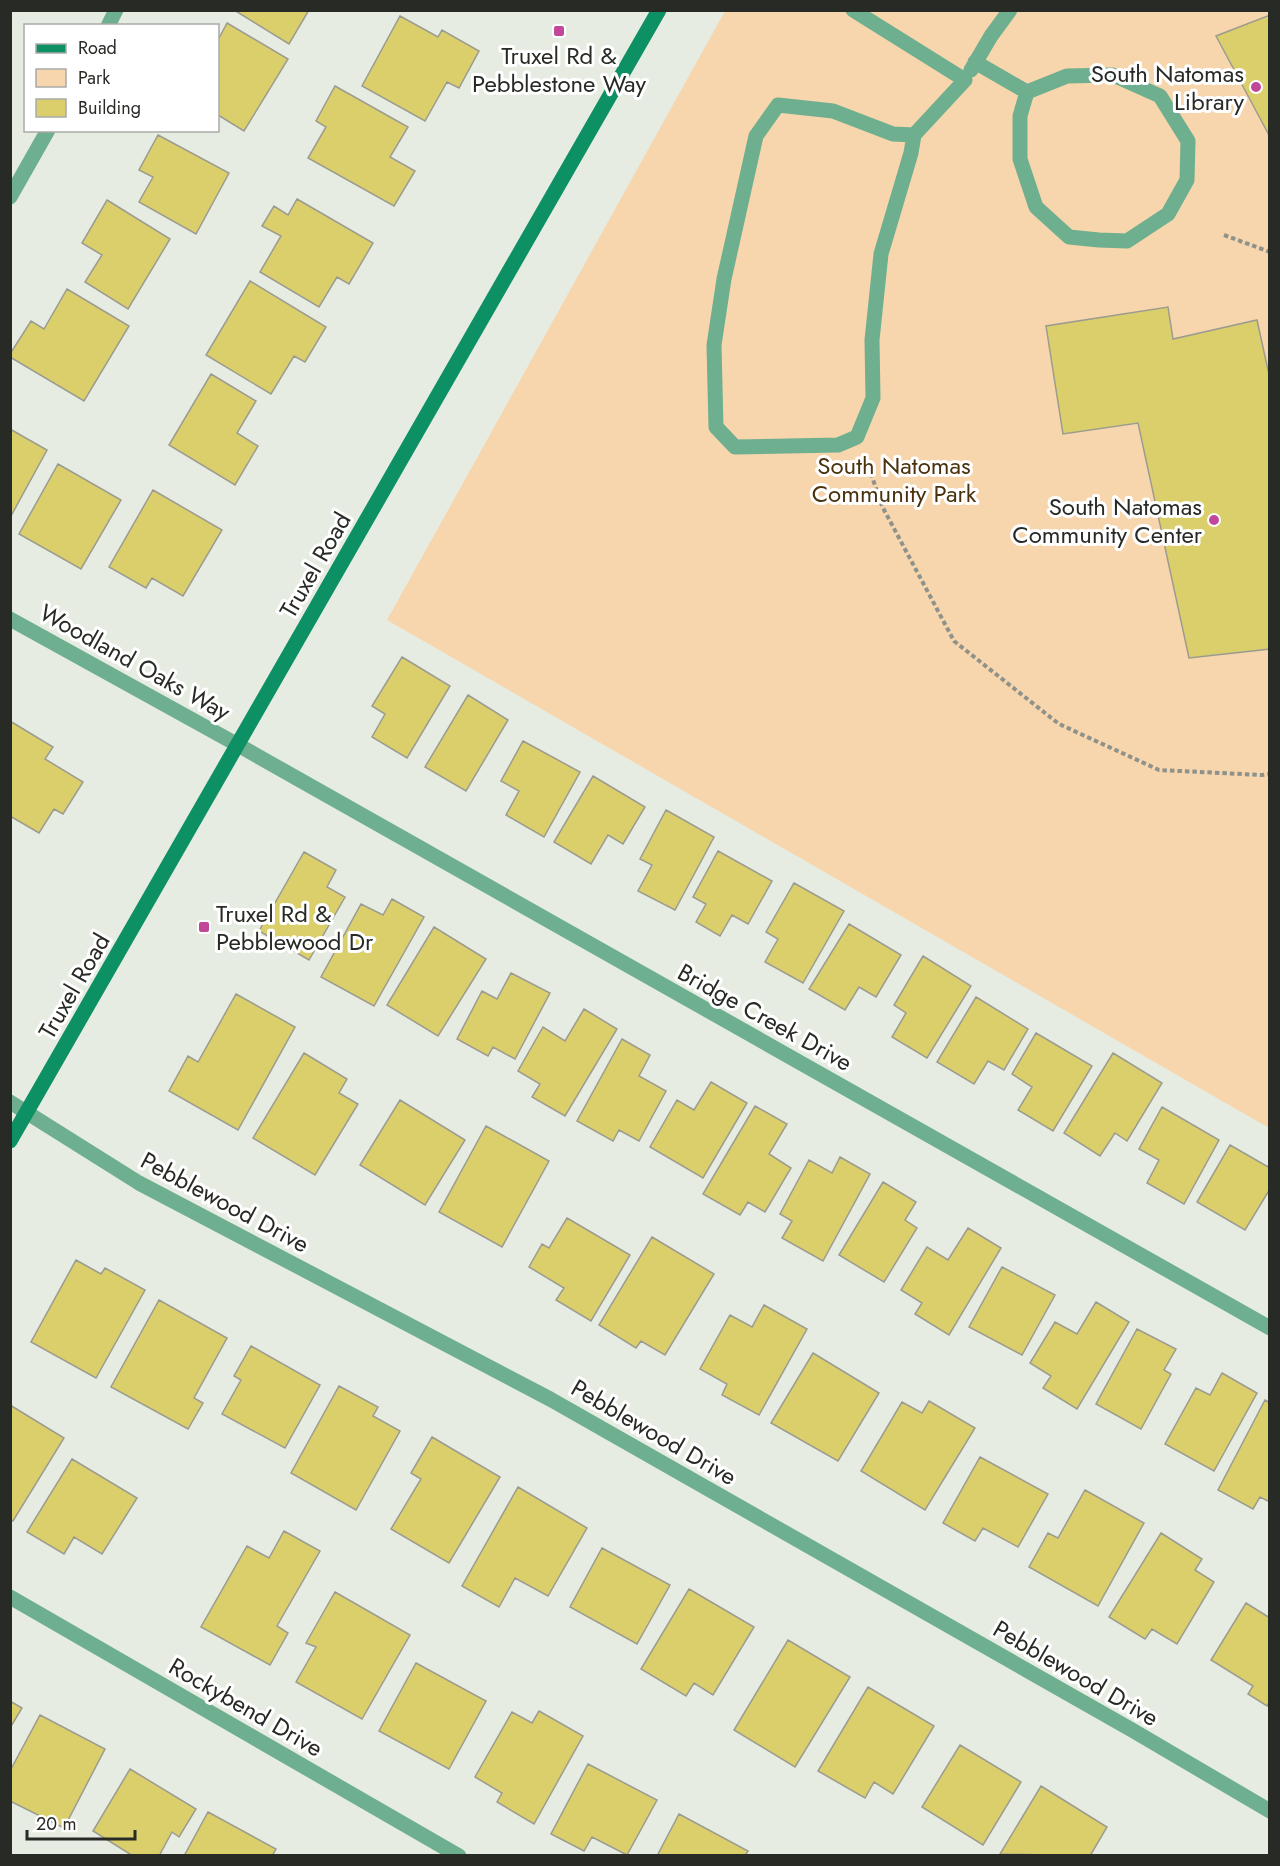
<svg xmlns="http://www.w3.org/2000/svg" width="1280" height="1866" font-family="Jost,sans-serif">
  <style>
    .green { fill: #f7d6ad }
    .building { fill: #dacf6b; stroke: #9c9b90; stroke-width: 1.5 }
    .lines { fill: none; stroke-linecap: round; stroke-linejoin: round }
    .path { stroke: #8e928a; stroke-width: 4; stroke-dasharray: 4.5 3; stroke-linecap: butt }
    .service { stroke: #6eaf8f; stroke-width: 15 }
    .minor { stroke: #6eaf8f; stroke-width: 15 }
    .secondary { stroke: #0d9064; stroke-width: 15 }
    .poi-dot { fill: #c24798; stroke: #fff; stroke-width: 2 }
    .labels { text-anchor: middle; dominant-baseline: central; stroke-width: 6; stroke-linejoin: round; paint-order: stroke }
    .poi-label { font-size: 24px; fill: #282a26; stroke: #fff; text-anchor: end }
    .park-label { font-size: 24px; fill: #4a320e; stroke: #fff }
    .street-label { font-size: 24px; fill: #282a26; stroke: #fff }
  </style>
  <rect width="100%" height="100%" fill="#e6ece1"/>
  <path class="green" d="M725,11h544v1117l-882,-508z"/>
  <path class="building" d="M234,10h75l-20,34z
    M1270,15v122l-54,-101z
    M400,16l38,21 4,-7 37,21 -20,37 -12,-6 -22,39 -63,-35z
    M227,23l61,36 -44,72 -26,-16v-75z
    M335,86l73,41 -18,30 25,14 -21,35 -86,-48 18,-31 -10,-6z
    M158,135l71,38 -33,61 -57,-32 14,-25 -14,-7z
    M297,199l76,44 -24,41 -12,-7 -18,30 -59,-35 21,-36 -19,-10 12,-20 14,9z
    M107,200l63,39 -42,70 -43,-27 17,-27 -20,-12z
    M250,281l76,46 -21,35 -11,-6 -23,38 -65,-39z
    M67,289l62,37 -45,75 -74,-44v-3l21,-33 13,8z
    M1168,307l5,32 84,-19 13,59v270l-81,9 -51,-235 -75,11 -17,-108z
    M211,374l45,27 -19,32 21,13 -23,39 -66,-40z
    M10,429l37,21 -36,66h-1z
    M58,464l63,36 -40,69 -62,-35z
    M153,490l69,40 -39,66 -31,-18 -6,10 -37,-21z
    M402,657l48,29 -43,72 -35,-21 13,-23 -13,-8z
    M468,695l40,25 -42,71 -41,-24z
    M10,721l43,26 -8,12 38,23 -20,32 -9,-5 -15,24 -29,-17z
    M523,741l57,31 -36,65 -38,-22 13,-24 -18,-10z
    M593,776l52,31 -22,37 -15,-9 -17,29 -37,-22z
    M666,810l48,27 -39,73 -37,-19 14,-26 -12,-6z
    M718,851l54,30 -24,43 -16,-9 -12,21 -24,-14 10,-18 -13,-7z
    M304,852l32,18 -9,17 18,10 -36,63 -50,-29z
    M794,883l50,28 -41,72 -38,-21 13,-23 -12,-7z
    M392,899l32,18 -50,89 -53,-29 40,-73 22,11z
    M849,924l52,31 -25,42 -17,-10 -14,23 -36,-21z
    M434,927l52,32 -48,77 -51,-31z
    M923,956l48,30 -44,72 -35,-21 14,-24 -12,-8z
    M511,973l39,20 -35,66 -22,-12 -5,9 -31,-17 25,-48 15,8z
    M236,994l59,33 -57,103 -69,-39 19,-35 10,6z
    M976,997l52,32 -24,41 -16,-9 -14,23 -37,-22z
    M584,1009l33,20 -52,87 -33,-19 8,-13 -22,-13 25,-44 22,14z
    M1036,1033l56,33 -39,65 -35,-21 14,-23 -20,-13z
    M622,1039l28,16 -11,21 27,15 -27,50 -20,-11 -6,11 -36,-20z
    M304,1053l43,26 -8,14 19,11 -43,71 -62,-37z
    M1113,1053l49,30 -35,58 -12,-8 -15,23 -36,-23z
    M711,1082l36,21 -44,75 -53,-31 27,-47 17,10z
    M400,1100l65,40 -40,65 -65,-40z
    M755,1106l32,18 -18,30 22,14 -26,44 -17,-10 -8,13 -37,-21z
    M1162,1107l57,33 -35,64 -37,-21 12,-23 -20,-11z
    M486,1126l63,35 -47,86 -63,-35z
    M1230,1145l40,23v21l-25,41 -48,-28z
    M840,1157l30,17 -47,87 -41,-23 10,-17 -12,-7 29,-54 23,13z
    M883,1182l33,20 -11,18 12,8 -33,54 -45,-27z
    M567,1218l63,37 -39,66 -35,-21 8,-12 -35,-21 13,-23 7,4z
    M968,1228l33,20 -52,87 -34,-21 7,-11 -21,-13 26,-43 21,13z
    M652,1237l62,37 -49,81 -24,-14 -5,7 -37,-23z
    M76,1260l25,14 4,-6 40,22 -49,88 -65,-36z
    M1002,1267l53,28 -33,60 -53,-28z
    M159,1300l68,38 -33,60 9,5 -15,26 -77,-42z
    M1096,1302l33,20 -52,87 -34,-21 8,-12 -21,-13 25,-41 22,12z
    M764,1305l43,24 -48,86 -37,-20 5,-11 -27,-15 30,-54 22,12z
    M1137,1329l39,20 -12,21 7,4 -30,55 -45,-25z
    M251,1346l69,39 -35,63 -63,-34 19,-34 -7,-4z
    M813,1353l66,40 -41,68 -67,-38z
    M1222,1373l35,20 -43,78 -49,-27 31,-56 14,7z
    M339,1386l39,21 -5,9 27,15 -44,79 -65,-37z
    M1265,1400l5,3v99l-10,-5 -7,12 -35,-19z
    M929,1401l46,27 -50,82 -64,-39 41,-69 20,11z
    M10,1405l54,33 -51,83 -3,-2z
    M432,1437l68,40 -51,86 -58,-34 30,-50 -10,-6z
    M980,1457l68,37 -30,53 -35,-19 -8,13 -32,-18z
    M72,1459l65,39 -35,56 -28,-17 -10,17 -37,-22z
    M518,1487l69,41 -39,68 -33,-18 -16,29 -37,-21z
    M1085,1490l59,33 -46,83 -69,-39 19,-34 10,5z
    M284,1531l36,20 -43,75 11,7 -18,32 -69,-38 46,-81 22,12z
    M1161,1533l41,26 -7,11 19,12 -37,62 -25,-15 -7,10 -36,-22z
    M602,1548l68,37 -33,59 -67,-37z
    M689,1589l65,38 -41,68 -19,-12 -8,13 -45,-27z
    M335,1592l75,43 -48,84 -66,-37 20,-35 -10,-4z
    M1246,1603l24,15v83l-3,5 -19,-12 5,-8 -42,-26z
    M788,1640l62,37 -55,90 -61,-37z
    M416,1663l70,38 -37,68 -70,-38z
    M868,1687l66,39 -41,68 -19,-12 -9,16 -47,-27z
    M10,1701l12,7 -12,20z
    M539,1711l44,25 -49,88 -37,-22 5,-9 -27,-16 37,-65 20,11z
    M40,1715l65,34 -41,79 -54,-27v-30z
    M960,1745l61,37 -38,63 -61,-38z
    M588,1764l69,36 -30,55 -35,-18 -8,14 -33,-17z
    M130,1769l66,40 -17,28 -7,-5 -13,24h-26l-40,-25z
    M1041,1786l66,41 -17,29 -90,-2z
    M208,1812l68,37 -4,7h-88z
    M679,1814l69,37 -3,5h-88z"/>
  <g class="lines">
    <path class="path" d="M1224,235l46,17
      M866,459l16,47 72,135 105,83 100,46 103,5 8,-1"/>
    <path class="service" d="M853,10l112,70 -51,55 -3,18 -30,101 -9,86 1,58 -16,39 -19,8 -103,2 -19,-20 -2,-82 10,-66 32,-143 22,-31 55,6 60,23 21,1
      M975,62l52,30 40,-16 46,-1 47,21 28,45 -1,39 -19,34 -41,27 -28,-1 -30,-3 -33,-30 -16,-48v-43l7,-24
      M971,70l20,-34 19,-26"/>
    <path class="minor" d="M108,26l8,-16
      M10,197l38,-67
      M10,619l228,126 1032,583
      M10,1102l129,81 411,216 582,331 138,81
      M10,1597l449,259"/>
    <path class="secondary" d="M10,1141l649,-1131"/>
  </g>
  <g class="poi-dot">
    <rect x="553" y="25" width="12" height="12" rx="3"/>
    <circle cx="1256" cy="87" r="6"/>
    <circle cx="1214" cy="520" r="6"/>
    <rect x="198" y="921" width="12" height="12" rx="3"/>
  </g>
  <g class="labels">
    <g class="poi-label">
      <text x="559" y="55" text-anchor="middle">Truxel Rd &amp;<tspan x="559" dy="28">Pebblestone Way</tspan></text>
      <text x="1244" y="73">South Natomas<tspan x="1244" dy="28">Library</tspan></text>
      <text x="1202" y="506">South Natomas<tspan x="1202" dy="28">Community Center</tspan></text>
      <text x="216" y="913" text-anchor="start">Truxel Rd &amp;<tspan x="216" dy="28">Pebblewood Dr</tspan></text>
    </g>
    <g class="park-label">
      <text x="894" y="465">South Natomas<tspan x="894" dy="28">Community Park</tspan></text>
    </g>
    <g class="street-label">
      <text transform="translate(315 565) rotate(-60)">Truxel Road</text>
      <text transform="translate(135 662) rotate(29)">Woodland Oaks Way</text>
      <text transform="translate(74 986) rotate(-60)">Truxel Road</text>
      <text transform="translate(765 1017) rotate(29)">Bridge Creek Drive</text>
      <text transform="translate(225 1202) rotate(28)">Pebblewood Drive</text>
      <text transform="translate(654 1432) rotate(30)">Pebblewood Drive</text>
      <text transform="translate(1076 1673) rotate(30)">Pebblewood Drive</text>
      <text transform="translate(246 1707) rotate(30)">Rockybend Drive</text>
    </g>
  </g>
  <rect width="1280" height="1866" fill="none" stroke="#282a26" stroke-width="24"/>
  <rect x="24" y="24" width="195" height="108" fill="#ffffff" stroke="#a9aaa8" stroke-width="1.5"/>
  <rect x="36" y="44" width="30" height="9" fill="#0d9064" stroke="#a9aaa8" stroke-width="1.5"/>
  <text x="78" y="54" font-size="18" fill="#282a26">Road</text>
  <rect x="36" y="69" width="30" height="18" fill="#f7d6ad" stroke="#a9aaa8" stroke-width="1.5"/>
  <text x="78" y="84" font-size="18" fill="#282a26">Park</text>
  <rect x="36" y="99" width="30" height="18" fill="#dacf6b" stroke="#a9aaa8" stroke-width="1.5"/>
  <text x="78" y="114" font-size="18" fill="#282a26">Building</text>
  <path d="M27 1830v9h108v-9" fill="none" stroke="#282a26" stroke-width="3"/>
  <text x="36" y="1830" font-size="18" fill="#282a26" stroke="#ffffff" stroke-width="4.5" paint-order="stroke">20 m</text>
</svg>
